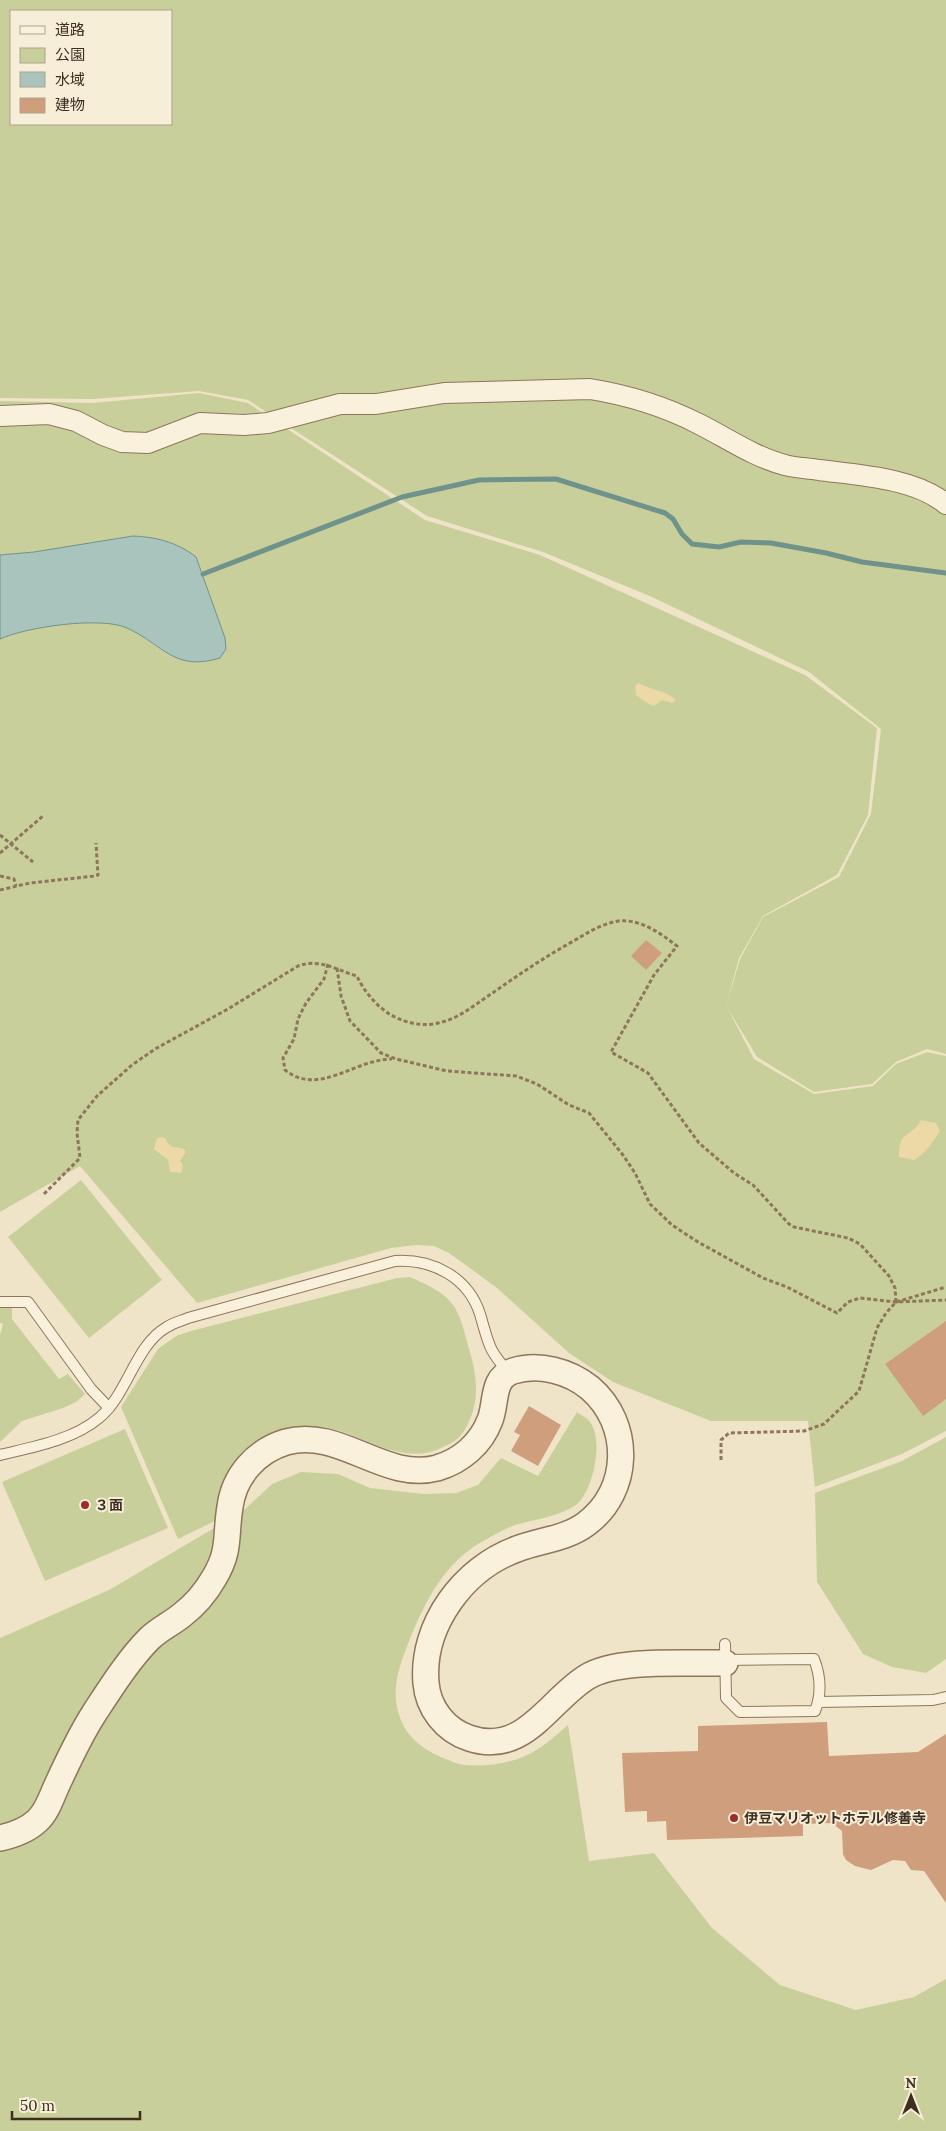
<svg xmlns="http://www.w3.org/2000/svg" width="946" height="2131" font-family="Lora,'Noto Sans JP',serif">
  <style>
    .green { fill: #c9cf9b; fill-rule: evenodd }
    .sand { fill: #ecd9a5 }
    .water { fill: #a9c4bc; stroke: #6f938a }
    .lines { fill: none; stroke-linecap: round; stroke-linejoin: round }
    .stream { stroke: #6f938a; stroke-width: 5 }
    .building { fill: #cf9f7d }
    .service-casing { stroke: #8d765c; stroke-width: 12 }
    .minor-casing { stroke: #8d765c; stroke-width: 22 }
    .tertiary-casing { stroke: #8d765c; stroke-width: 28 }
    .path { stroke: #8d765c; stroke-width: 3; stroke-dasharray: 4 2.5; stroke-linecap: butt }
    .service { stroke: #faf1dc; stroke-width: 10 }
    .minor { stroke: #faf1dc; stroke-width: 20 }
    .tertiary { stroke: #faf1dc; stroke-width: 25 }
    .poi-dot { fill: #9e2a2b; stroke: #f7eed8; stroke-width: 2 }
    .labels { text-anchor: middle; dominant-baseline: central; stroke-width: 4; stroke-linejoin: round; paint-order: stroke }
    .poi-label { font-size: 14px; font-weight: bold; fill: #3d2e20; stroke: #f7eed8; text-anchor: start }
  </style>
  <rect width="100%" height="100%" fill="#f0e4c8"/>
  <path class="green" d="M0,0h946v1054l-19,-5 -31,13 -24,22 -58,8 -57,-35 -30,-50 27,52 60,35 59,-8 23,-22 31,-12 19,4v375l-44,23 -87,33 -7,-66h-97l-98,-39 -44,-29 -72,-65 -48,-35 -15,-7 -18,-1 -25,3 -194,55 -117,-137 -80,46v-811l92,2 107,-10 49,10 177,117 115,35 265,120 72,53 -9,87 -31,60 -74,41 -24,42 -13,48 14,-47 23,-42 76,-40 32,-63 10,-85 -72,-57 -157,-75 -109,-45 -116,-36 -179,-116 -49,-9 -106,8 -93,-1zM11,11h160v113h-160z
    M81,1180l81,100 -73,58 -81,-101z
    M410,1277c47,21 47,27 60,75 8,28 10,53 -6,79 -5,8 -13,13 -21,16 -32,17 -66,-2 -97,-14 -11,-4 -26,-8 -37,-5 -11,2 -41,23 -53,30 -33,19 -37,21 -37,61l-41,20 -57,-132 37,-58 18,-13 15,-5 206,-53z
    M0,1307h12v12l47,60 9,-5 17,20 -9,8 -13,6 -41,13 -22,21v-107l3,-11 -3,-1z
    M577,1412c3,3 9,5 12,9 16,17 4,71 -13,84 -17,12 -41,14 -61,20 -10,4 -21,10 -30,15 -41,22 -61,63 -77,104 -10,25 -18,50 -7,76 7,18 23,30 40,37 8,3 17,8 25,8 24,2 53,-3 72,-16 11,-7 20,-16 30,-24l21,136 65,-8 58,75 68,57 76,25 58,-13 32,-18v152h-946v-493l109,-48 134,-79 29,-27 29,-12 37,2 32,14 54,6 32,-1 22,-8 23,-27 37,18z
    M125,1429l43,99 -123,53 -43,-99z
    M946,1437v222l-20,14 -34,-6 -29,-13 -46,-72 -2,-89 87,-32z"/>
  <path class="sand" d="M638,683c13,7 29,8 38,17l-4,3 -10,-3 -8,6 -7,-3 -11,-8 -1,-8z
    M921,1120l15,3 4,8c-9,13 -13,21 -26,29l-15,-3c0,-29 11,-17 22,-37z
    M162,1137l4,2c3,10 9,7 18,10l2,3 -6,9 3,4 -2,8 -11,-1 -2,-12 -14,-11 3,-11z"/>
  <path class="water" d="M133,536c23,1 44,6 63,21l29,81 1,11 -6,9c-46,14 -56,-13 -93,-30 -26,-12 -101,-1 -127,11v-84l34,-3z"/>
  <g class="lines">
    <path class="stream" d="M203,574l199,-77 77,-17 77,-1 109,34 8,6 9,15 10,10 27,3 22,-5 30,1 55,10 36,9 84,11"/>
  </g>
  <path class="building" d="M646,940l16,13 -16,17 -15,-14z
    M946,1321v78l-23,17 -38,-52z
    M529,1406l32,19 -23,41 -27,-15 9,-16 -6,-3z
    M827,1722l2,34 89,-4 28,-18v169l-22,-32 -13,-1 -6,-9 -12,-1 -22,10 -16,-4 -9,-6 -3,-6 -1,-23 -10,-8 -29,1v12l-136,4 -1,-19 -19,1v-11l-22,1 -3,-59 76,-2v-25z"/>
  <g class="lines">
    <defs>
      <path id="service" d="M0,1302h28l63,87 18,19
        M0,1455c33,-8 73,-15 99,-37 29,-24 36,-73 68,-91 6,-4 14,-6 21,-9l207,-57c38,-2 73,16 85,53 8,27 8,37 29,58
        M725,1644l1,54 14,14 75,-1c7,-18 6,-34 -1,-52l-89,1
        M818,1702l115,-2 13,-3"/>
      <path id="minor" d="M0,416l49,-2 27,7 27,14 19,7 26,1 52,-20 44,2 24,-2 72,-19h36l68,-11 146,-4c37,6 76,18 109,35 28,14 55,33 86,41 10,3 23,3 34,5 39,5 96,8 127,34"/>
      <path id="tertiary" d="M0,1838c14,-3 26,-7 37,-17 10,-9 14,-23 20,-36 11,-24 23,-50 38,-73 15,-23 34,-53 54,-73 10,-10 22,-15 33,-24 13,-10 24,-23 32,-37 17,-28 11,-42 16,-71 4,-31 26,-56 56,-65 54,-15 98,40 151,26 24,-7 44,-24 53,-48 7,-17 1,-42 23,-49 26,-8 56,0 77,17 42,36 41,103 -4,136 -20,15 -46,16 -69,25 -53,19 -96,76 -91,134 2,25 19,47 43,55 55,19 80,-38 118,-61 30,-19 101,-13 138,-14"/>
    </defs>
    <use href="#service" class="service-casing"/>
    <use href="#minor" class="minor-casing"/>
    <use href="#tertiary" class="tertiary-casing"/>
    <path class="path" d="M0,835l33,27
      M0,853l43,-37
      M0,876l14,3 2,7
      M0,890l30,-7 65,-7 3,-1 -2,-32
      M328,964l-4,15 -18,24 -8,16 -4,20 -11,19 2,12c34,27 70,-11 107,-11
      M337,968l4,28 9,25 31,32 15,6 51,12 69,5 21,8 32,21 20,8 34,42 12,18 15,31 22,21 26,17 65,36 24,9 50,26 11,-11 12,-4 36,4 50,-2
      M44,1194l36,-36 -3,-25 1,-13 19,-24 35,-31 23,-16 73,-40 70,-43c22,-8 38,4 59,10 6,14 20,31 34,39 15,8 31,12 47,8 21,-4 39,-20 56,-31 27,-19 54,-37 83,-53 13,-8 27,-16 42,-18 22,-2 41,12 58,25l-23,29 -43,77 37,21 51,70 35,30 19,12 36,39 5,3 54,11 12,6 29,32 6,12 1,14
      M721,1460v-20l8,-7 75,-2 20,-7 35,-33 18,-63 9,-15 10,-11 50,-15"/>
    <use href="#service" class="service"/>
    <use href="#minor" class="minor"/>
    <use href="#tertiary" class="tertiary"/>
  </g>
  <g class="poi-dot">
    <circle cx="85" cy="1505" r="5"/>
    <circle cx="734" cy="1818" r="5"/>
  </g>
  <g class="labels">
    <g class="poi-label">
      <text x="95" y="1505">３面</text>
      <text x="744" y="1818">伊豆マリオットホテル修善寺</text>
    </g>
  </g>
  <rect x="10" y="10" width="162" height="115" fill="#f7eed8" stroke="#ada18e"/>
  <rect x="20" y="26" width="25" height="8" fill="#faf1dc" stroke="#ada18e"/>
  <text x="55" y="35" font-size="15" fill="#3d2e20">道路</text>
  <rect x="20" y="48" width="25" height="15" fill="#c9cf9b" stroke="#ada18e"/>
  <text x="55" y="60" font-size="15" fill="#3d2e20">公園</text>
  <rect x="20" y="72" width="25" height="15" fill="#a9c4bc" stroke="#ada18e"/>
  <text x="55" y="85" font-size="15" fill="#3d2e20">水域</text>
  <rect x="20" y="98" width="25" height="15" fill="#cf9f7d" stroke="#ada18e"/>
  <text x="55" y="110" font-size="15" fill="#3d2e20">建物</text>
  <g transform="translate(911 2096)" stroke="#f7eed8" stroke-width="4" paint-order="stroke">
  <path d="M0-4L9 19L0 12L-9 19Z" fill="#3d2e20"/>
  <text y="-8" font-size="14" font-weight="bold" text-anchor="middle" fill="#3d2e20">N</text>
  </g>
  <path d="M12 2111v8h128v-8" fill="none" stroke="#3d2e20" stroke-width="2.5"/>
  <text x="20" y="2111" font-size="15" fill="#3d2e20" stroke="#f7eed8" stroke-width="4" paint-order="stroke">50 m</text>
</svg>
